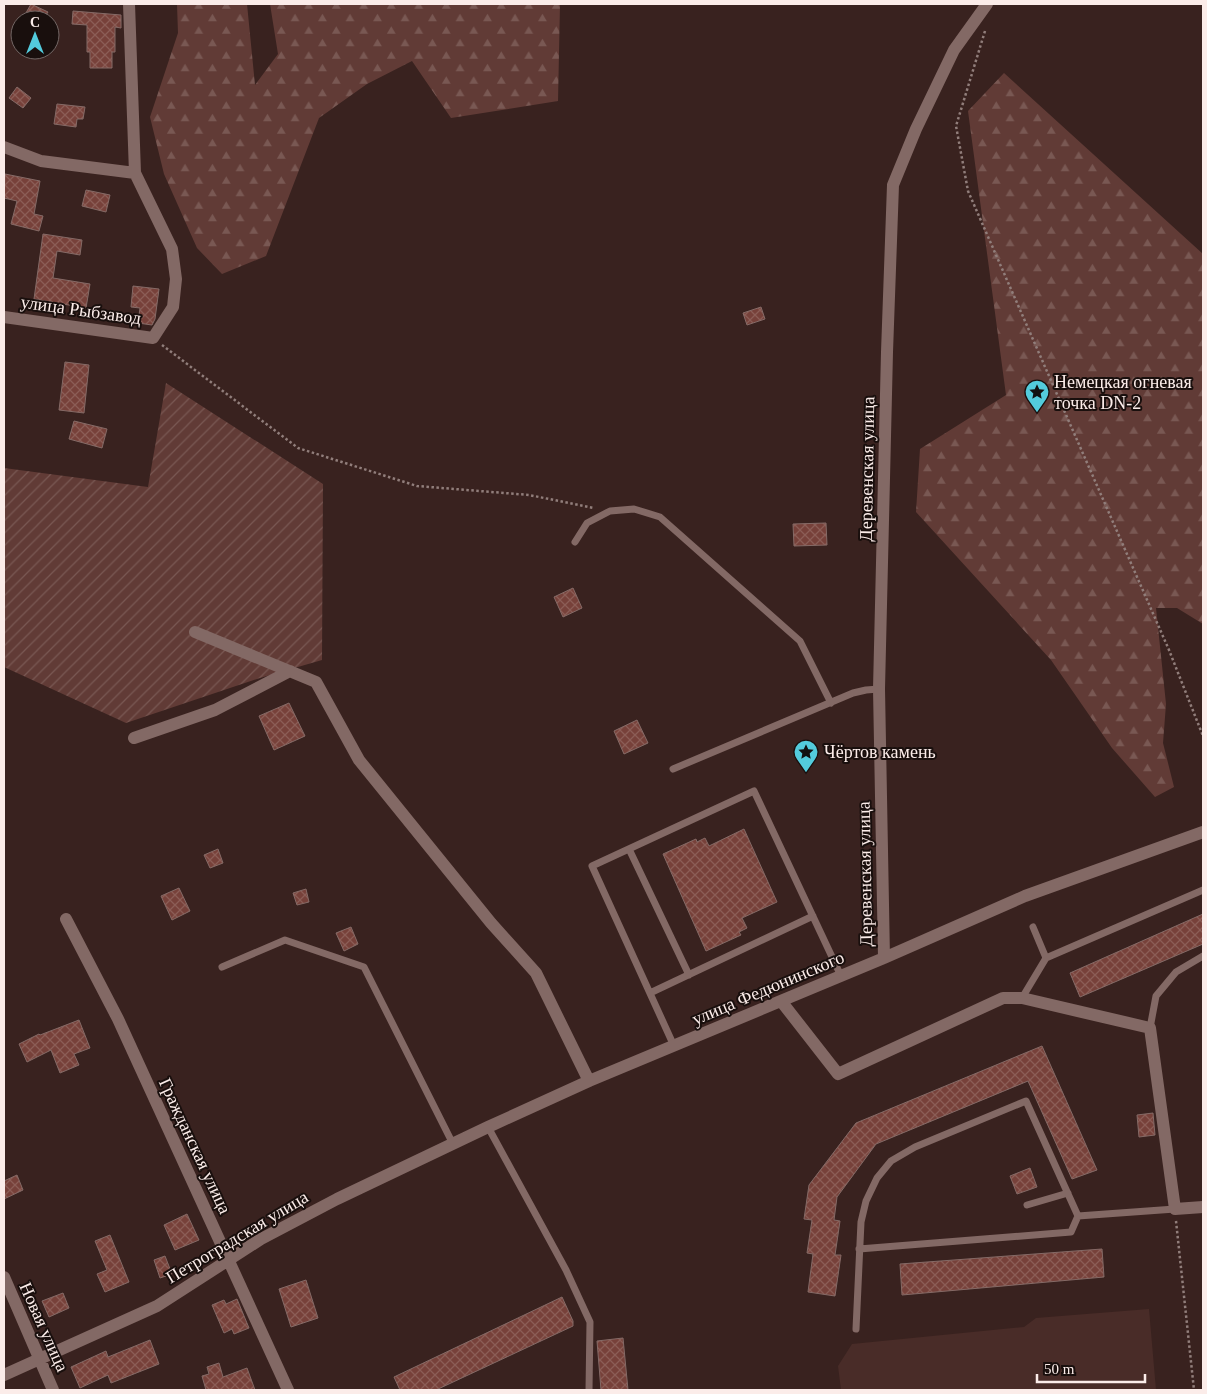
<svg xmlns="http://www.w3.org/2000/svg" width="1207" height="1394" font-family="'Times New Roman',serif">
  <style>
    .built { fill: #492c28 }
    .forest { fill: url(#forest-firs) }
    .garden { fill: url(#garden-furrows) }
    .building { fill: url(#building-cross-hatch); stroke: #856a66 }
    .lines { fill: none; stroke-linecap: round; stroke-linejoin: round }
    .path { stroke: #917e7b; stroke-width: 2.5; stroke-dasharray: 2.5 2.5; stroke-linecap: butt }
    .lane { stroke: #836965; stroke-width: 7 }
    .street { stroke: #836965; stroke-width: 12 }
    .labels { text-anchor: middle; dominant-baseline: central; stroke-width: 4; stroke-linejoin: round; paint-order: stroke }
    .street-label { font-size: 18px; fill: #fbece9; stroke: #190f0d }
    .poi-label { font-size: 18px; fill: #fbece9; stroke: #190f0d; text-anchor: start }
  </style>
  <defs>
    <pattern id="forest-firs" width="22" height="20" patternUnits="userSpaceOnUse" patternTransform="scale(1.25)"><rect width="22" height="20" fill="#613b36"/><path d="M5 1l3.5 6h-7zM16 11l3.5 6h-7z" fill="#795853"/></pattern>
    <pattern id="garden-furrows" width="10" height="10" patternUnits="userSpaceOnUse" patternTransform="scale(1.25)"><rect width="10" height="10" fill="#613b36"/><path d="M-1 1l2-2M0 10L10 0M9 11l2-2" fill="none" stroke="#795853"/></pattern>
    <pattern id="building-cross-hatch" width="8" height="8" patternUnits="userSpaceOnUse" patternTransform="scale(1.25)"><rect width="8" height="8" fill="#77413a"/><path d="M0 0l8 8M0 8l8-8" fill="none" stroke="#8b5d56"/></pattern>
  </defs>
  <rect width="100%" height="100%" fill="#39221f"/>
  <path class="built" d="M1149,1309l7,81h-315l-3,-24 14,-22 172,-17 12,-9z"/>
  <path class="forest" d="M177,4h70l8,81 23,-31 -8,-50h290l-2,97 -107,17 -39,-57 -45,23 -48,34 -53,138 -44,18 -25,-26 -33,-74 -14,-57 28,-84z
    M1004,73l199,181v370l-26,-16h-21l10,96 -3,39 11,44 -19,10 -43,-49 -61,-88 -135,-148 4,-63 86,-54 -38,-284z"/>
  <path class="garden" d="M166,383l157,101 -1,176 -62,18 -134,45 -122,-56v-199l144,19z"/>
  <path class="building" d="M31,4l17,8 -5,8h-21z
    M73,11l48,4v13l-6,-1v25h-3v16h-22v-16h-3v-27l-15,-1z
    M17,87l14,11 -8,10 -14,-10z
    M57,104l28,3 -2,12h-6l-1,8 -22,-3z
    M5,174l35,7 -6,33 9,2 -4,15 -28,-7 6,-23 -13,-3z
    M86,190l24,5 -4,17 -24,-6z
    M43,234l39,6 -2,15 -23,-4 -4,27 37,6 -4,24 -52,-9z
    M133,286l26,3 -4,30 -3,6 -14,-2 2,-15 -9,-1z
    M761,307l4,12 -18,6 -4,-12z
    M65,362l24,3 -5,48 -25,-3z
    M74,421l33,8 -5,19 -33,-9z
    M826,523l1,22 -33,1 -1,-22z
    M573,588l9,20 -19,9 -9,-20z
    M289,703l16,33 -31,14 -15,-34z
    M637,720l11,23 -24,11 -10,-23z
    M744,829l33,73 -35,16 5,10 -8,4 2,3 -35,16 -43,-97 33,-15 1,3 8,-4 4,8z
    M218,849l5,14 -13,5 -6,-13z
    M179,888l11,23 -18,9 -11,-24z
    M306,889l3,13 -12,3 -4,-12z
    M1203,914v30l-123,53 -10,-24z
    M351,927l7,17 -14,7 -8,-18z
    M79,1020l11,28 -16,6 5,11 -19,8 -9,-23 -24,12 -8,-18 20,-10 1,1z
    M1042,1046l55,124 -25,9 -44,-98 -152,63 -39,53 -3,23 6,1 -5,34h6l-6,41 -27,-4 5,-38 -6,-1 5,-33 -8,-1 5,-34 47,-62z
    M1153,1113l2,22 -16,2 -2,-22z
    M1030,1168l7,19 -20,7 -7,-18z
    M17,1175l6,15 -19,9v-18z
    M187,1214l12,26 -24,10 -11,-25z
    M110,1235l19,47 -24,10 -8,-18 10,-4 -12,-29z
    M1102,1249l2,28 -202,18 -2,-31z
    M165,1256l7,18 -12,4 -6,-18z
    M306,1280l12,38 -27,9 -12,-38z
    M63,1293l6,15 -20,9 -7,-16z
    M562,1297l11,24v5l-137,64h-36l-6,-13z
    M237,1299l12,29 -15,6 -2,-5 -8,4 -12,-28 12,-5 2,4z
    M623,1338l5,52h-27l-4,-49z
    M150,1340l9,24 -48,19 -3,-8 -28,13 -9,-21 35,-16 2,6z
    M219,1363l4,14 24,-9 8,22h-49l-4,-14 7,-2 -2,-7z"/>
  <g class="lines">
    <path class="path" d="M985,31l-29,95 12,65 201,459 34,86
      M162,345l136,103 119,38 112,9 65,13
      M1176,1221l18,169"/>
    <path class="lane" d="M575,542l12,-19 23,-12 24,-2 26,8 140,124 31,62
      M673,769l180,-76 13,-3 13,-1
      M629,849l60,126
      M1033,927l13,31
      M222,967l63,-27 79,27 89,177
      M650,993l163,-77
      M1022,998l24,-40 157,-68
      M1150,1028l6,-32 20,-24 27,-16
      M674,1046l-82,-180 162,-75 87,185
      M488,1127l78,143 24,52 -1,68
      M1027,1205l41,-12
      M859,1249l212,-17 7,-16 97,-7
      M856,1329l5,-107 5,-21 11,-23 14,-17 24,-14 111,-46 52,115"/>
    <path class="street" d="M4,147l37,14 94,12
      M4,317l149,21 20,-31 3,-28 -4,-30 -37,-76 -6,-169
      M195,632l121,50 43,78 132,163 45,50 53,108
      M134,738l81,-28 75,-39
      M66,919l52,100 170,371
      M884,958l-5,-269 8,-337 6,-167 23,-56 38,-79 33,-46
      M781,1001l57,73 165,-76h19l128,30 25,181 28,-2
      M4,1277l49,113
      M4,1375l153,-69 104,-67 76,-40 151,-72 101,-46 295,-123 141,-62 178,-64"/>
  </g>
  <defs>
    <symbol id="sight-pin" viewBox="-11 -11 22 30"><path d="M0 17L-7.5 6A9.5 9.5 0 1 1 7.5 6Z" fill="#53cbdc" stroke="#190f0d"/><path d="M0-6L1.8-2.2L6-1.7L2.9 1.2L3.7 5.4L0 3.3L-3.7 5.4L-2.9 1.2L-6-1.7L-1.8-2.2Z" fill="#111"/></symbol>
  </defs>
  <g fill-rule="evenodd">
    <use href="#sight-pin" x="1023" y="378" width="28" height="38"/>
    <use href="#sight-pin" x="792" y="738" width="28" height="38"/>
  </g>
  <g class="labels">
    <g class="street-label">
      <text transform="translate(81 310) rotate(8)">улица Рыбзавод</text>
      <text transform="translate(867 469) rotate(-89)">Деревенская улица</text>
      <text transform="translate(865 874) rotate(-91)">Деревенская улица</text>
      <text transform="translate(768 988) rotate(-23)">улица Федюнинского</text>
      <text transform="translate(195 1146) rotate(65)">Гражданская улица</text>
      <text transform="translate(237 1237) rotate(-31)">Петроградская улица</text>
      <text transform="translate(44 1327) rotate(66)">Новая улица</text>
    </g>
    <g class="poi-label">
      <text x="1054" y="382">Немецкая огневая<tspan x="1054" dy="21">точка DN-2</tspan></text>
      <text x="824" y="752">Чёртов камень</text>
    </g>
  </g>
  <rect width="1207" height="1394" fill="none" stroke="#fbece9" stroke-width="10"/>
  <g transform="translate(35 35)"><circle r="24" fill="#190f0d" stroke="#736765"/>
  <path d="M0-4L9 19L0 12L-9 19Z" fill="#53cbdc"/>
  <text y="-8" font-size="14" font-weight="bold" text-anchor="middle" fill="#fbece9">С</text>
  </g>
  <path d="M1037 1374v8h108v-8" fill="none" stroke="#fbece9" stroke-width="2.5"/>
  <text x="1044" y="1374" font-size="15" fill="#fbece9" stroke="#190f0d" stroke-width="4" paint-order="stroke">50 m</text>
</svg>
